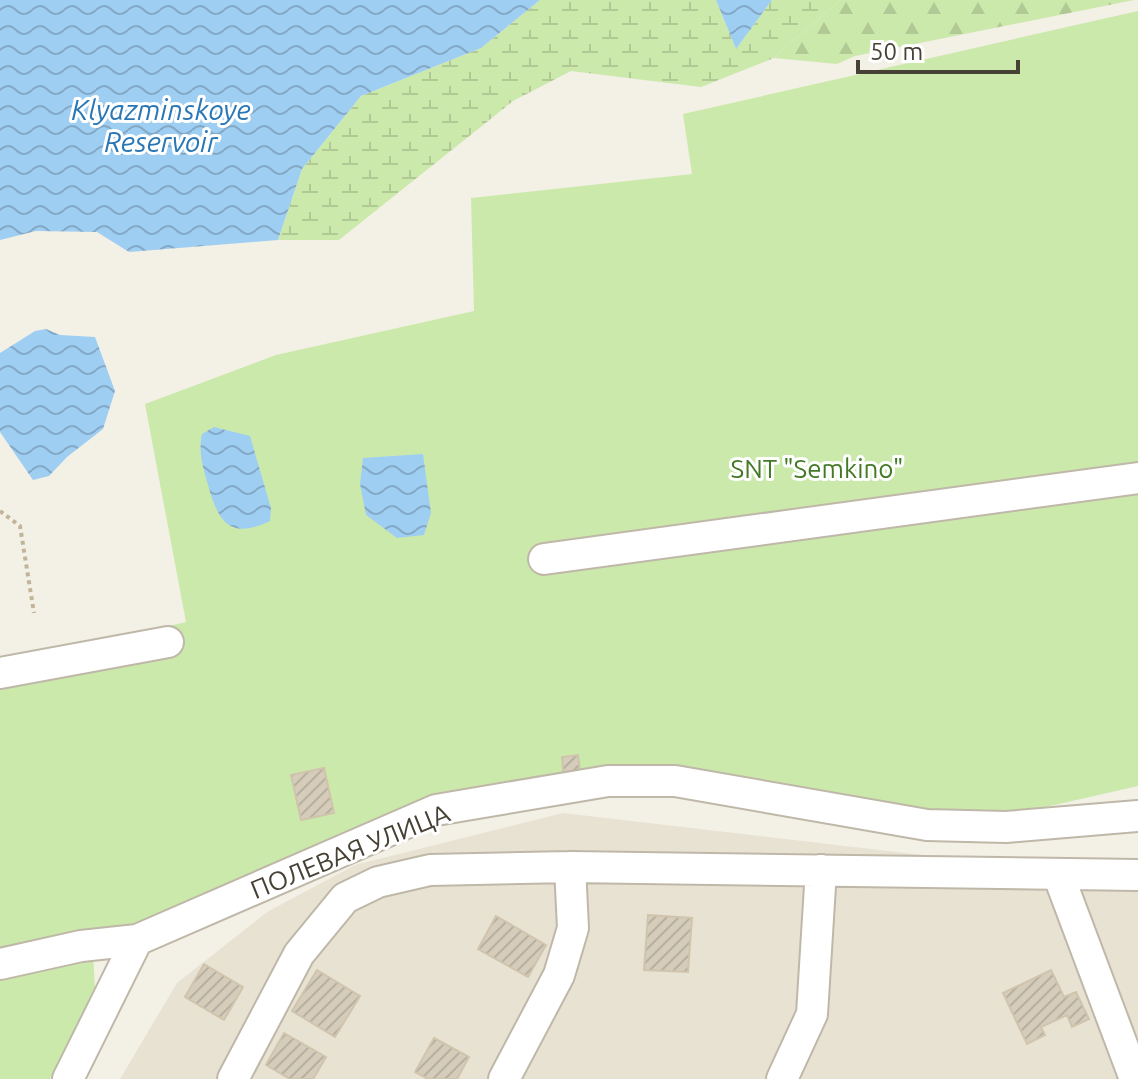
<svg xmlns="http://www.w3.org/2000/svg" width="1138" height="1079" font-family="Ubuntu,sans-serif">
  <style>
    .residential { fill: #e8e2d3 }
    .forest { fill: url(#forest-firs) }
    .wetland { fill: url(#wetland-marsh) }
    .garden { fill: #cce9ac }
    .water { fill: url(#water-waves) }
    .building { fill: url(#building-hatch); stroke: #d0c4ad; stroke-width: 2 }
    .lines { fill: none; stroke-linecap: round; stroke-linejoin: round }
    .minor-casing { stroke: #bfb8a8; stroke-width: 34 }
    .path { stroke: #c2b498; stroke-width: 4; stroke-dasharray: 4 4; stroke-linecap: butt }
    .minor { stroke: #fff; stroke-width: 30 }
    .labels { text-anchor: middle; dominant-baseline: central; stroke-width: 6; stroke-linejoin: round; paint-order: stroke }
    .park-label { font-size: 26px; fill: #447a26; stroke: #fff }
    .street-label { font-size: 26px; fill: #464035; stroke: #fff }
    .water-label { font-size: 28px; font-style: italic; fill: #2a77b6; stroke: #fff }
  </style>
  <defs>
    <pattern id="forest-firs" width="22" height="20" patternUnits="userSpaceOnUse" patternTransform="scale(2)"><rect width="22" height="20" fill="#cce9ac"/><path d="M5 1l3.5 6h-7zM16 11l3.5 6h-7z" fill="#b1c995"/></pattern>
    <pattern id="wetland-marsh" width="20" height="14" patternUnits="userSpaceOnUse" patternTransform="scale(2)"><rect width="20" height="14" fill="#cce9ac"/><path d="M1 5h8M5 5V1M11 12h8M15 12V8" fill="none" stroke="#b1c995"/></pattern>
    <pattern id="water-waves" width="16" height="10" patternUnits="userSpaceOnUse" patternTransform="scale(2)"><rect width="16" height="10" fill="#9fcef3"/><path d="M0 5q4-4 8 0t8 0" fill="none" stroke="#83a9c6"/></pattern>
    <pattern id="building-hatch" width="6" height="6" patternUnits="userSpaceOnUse" patternTransform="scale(2)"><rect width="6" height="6" fill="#d5ccba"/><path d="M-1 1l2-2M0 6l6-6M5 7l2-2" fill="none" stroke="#b8b0a0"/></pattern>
  </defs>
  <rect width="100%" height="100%" fill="#f3f0e5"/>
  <path class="residential" d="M563,813l478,56 97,-2v212h-1018l57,-96 90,-71 88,-47z"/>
  <path class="forest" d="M840,0h294l-279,56 -18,8 -63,-6z"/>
  <path class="wetland" d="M716,0l20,49 36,-49h68l-66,58 -73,29 -130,-16 -58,30 -174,139h-61l24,-71 59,-73 120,-48 59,-48z"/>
  <path class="garden" d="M1138,11v775l-136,31 -72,-4 -322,-45 -172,25 -290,131 -54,12 3,53 -45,90h-50v-414l186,-43 -41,-218 131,-49 198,-44 -3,-113 221,-24 -9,-60z"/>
  <path class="water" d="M0,0h540l-59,48 -120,48 -59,73 -24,71 -149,12 -32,-20 -61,-1 -36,9z
    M716,0h56l-36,49z
    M46,329l14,6 35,2 20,54 -12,38 -36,28 -18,19 -16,4 -33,-48v-79l35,-22z
    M214,427l36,9 21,72 -1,13c-42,20 -52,-1 -62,-36 -5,-18 -10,-32 -6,-51z
    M423,454l8,59 -7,22 -27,3 -31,-23 -6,-31 3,-26z"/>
  <path class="building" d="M578,755l3,24 -17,2 -2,-24z
    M324,768l10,45 -33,7 -10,-45z
    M648,915l44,3 -4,54 -44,-2z
    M496,916l50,29 -18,32 -50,-28z
    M204,964l39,23 -19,33 -39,-23z
    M317,970l43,26 -25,41 -43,-26z
    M1051,970l13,27 12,-5 13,27 -17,8 -5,-12 -26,12 4,8 -18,9 -24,-51z
    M284,1033l42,24 -13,22h-23l-24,-14z
    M434,1038l35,19 -12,22h-29l-13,-7z"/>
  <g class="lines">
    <defs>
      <path id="minor" d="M544,559l594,-81
        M0,673l168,-31
        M1058,874l77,205
        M0,964l81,-18 56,-6 299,-130 172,-29h67l252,44 79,2 132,-11
        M68,1079l69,-139
        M233,1079l66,-125 46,-56 33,-16 52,-12 140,-3 568,8
        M504,1079l55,-104 14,-47 -3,-61
        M782,1079l30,-65 9,-144"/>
    </defs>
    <use href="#minor" class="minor-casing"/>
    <path class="path" d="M0,511l20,15 14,87"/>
    <use href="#minor" class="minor"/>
  </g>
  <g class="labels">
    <g class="park-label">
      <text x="817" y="468">SNT "Semkino"</text>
    </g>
    <g class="street-label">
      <text transform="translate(350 851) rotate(-22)">ПОЛЕВАЯ УЛИЦА</text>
    </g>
    <g class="water-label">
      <text x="161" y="109">Klyazminskoye<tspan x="161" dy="32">Reservoir</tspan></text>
    </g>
  </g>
  <path d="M858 60v12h160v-12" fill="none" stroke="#464035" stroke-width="4"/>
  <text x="870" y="60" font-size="24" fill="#464035" stroke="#ffffff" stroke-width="6" paint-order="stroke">50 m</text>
</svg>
